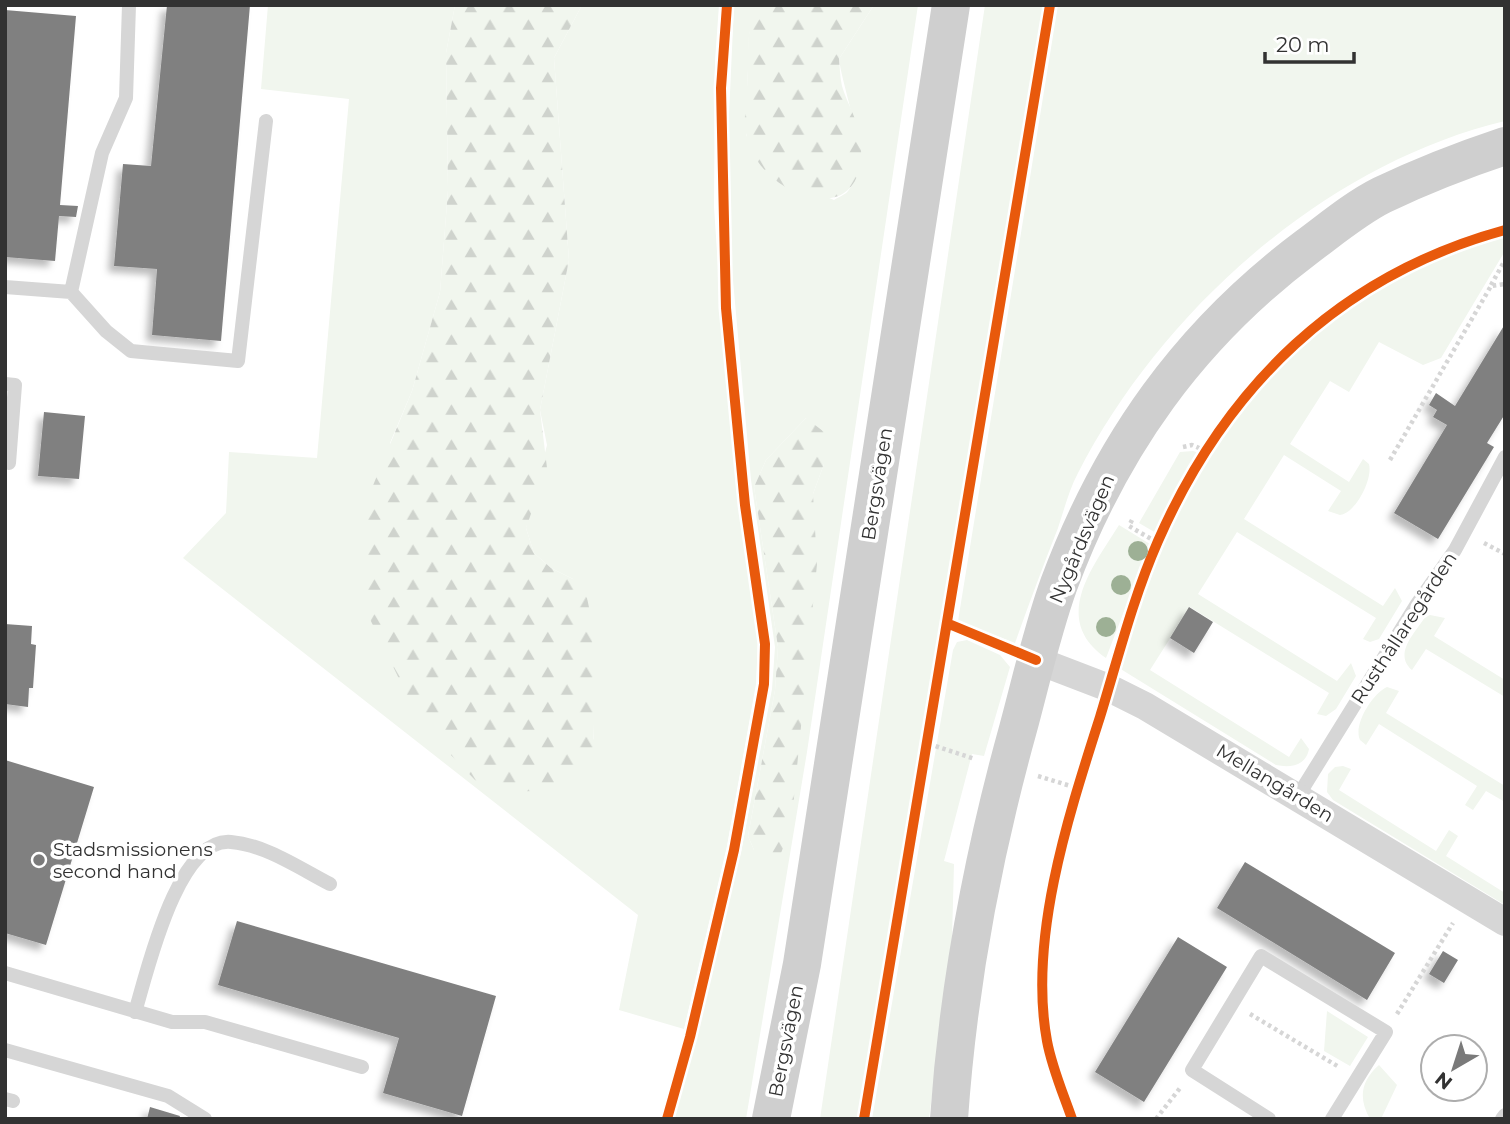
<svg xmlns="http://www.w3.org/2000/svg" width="1510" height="1124" font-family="Montserrat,sans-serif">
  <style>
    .green { fill: #f1f6ee; fill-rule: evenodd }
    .forest { fill: url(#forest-firs) }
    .building { fill: #808080; filter: url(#shadow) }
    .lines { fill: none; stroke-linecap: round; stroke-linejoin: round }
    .path { stroke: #d6d6d6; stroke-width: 4.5; stroke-dasharray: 3.5 3.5; stroke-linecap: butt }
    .lane { stroke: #d6d6d6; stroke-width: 14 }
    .street { stroke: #d6d6d6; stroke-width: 28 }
    .secondary { stroke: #cfcfcf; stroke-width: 38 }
    .cycleway-casing { stroke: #fff; stroke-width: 15 }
    .cycleway { stroke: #e8590c; stroke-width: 10 }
    .tree { fill: #9db095 }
    .poi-dot { fill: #7a7a7a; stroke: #fff; stroke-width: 2.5 }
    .labels { text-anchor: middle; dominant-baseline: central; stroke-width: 7; stroke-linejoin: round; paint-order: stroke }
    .street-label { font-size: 19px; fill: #323232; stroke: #fff }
    .poi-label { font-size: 19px; fill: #323232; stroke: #fff; text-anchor: start }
  </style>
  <defs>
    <pattern id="forest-firs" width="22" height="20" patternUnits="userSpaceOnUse" patternTransform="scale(1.75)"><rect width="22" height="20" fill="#f1f6ee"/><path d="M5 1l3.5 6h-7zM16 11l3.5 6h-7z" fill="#cfd3cd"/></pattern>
    <filter id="shadow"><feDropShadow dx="-6" dy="6" stdDeviation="3.5" flood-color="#0004"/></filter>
  </defs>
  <rect width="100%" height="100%" fill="#fff"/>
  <path class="green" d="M268,5h187l-9,48 2,137 -8,102 -28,99 -22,52 204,297 -3,-48 -18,-113 -22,-11 -17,-15 -8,-25 21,-83 -7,-35 29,-150 -15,-202 28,-53h137l-4,56 -1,146 11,164 13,125 20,144 -2,44 -29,162 -43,183 -65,-19 19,-95 -455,-357 43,-45 3,-61 88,6 32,-359 -88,-10z
    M734,5h22l-7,30 -3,100 21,37 67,28c4,-3 11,-5 14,-9 25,-28 -5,-99 -9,-132l35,-54h44l-111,747 -61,367h-73l68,-267 31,-163 3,-42 -24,-167 -20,-222 -3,-121zM806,418l18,46 -11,30v32l-59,324 -6,-14 27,-146 3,-43 -24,-160 12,-27z
    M985,5h60l-187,1114h-38z
    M1058,5h447v116c-180,43 -344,190 -427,352 -9,17 -14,37 -20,55 -15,38 -29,76 -43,115l-57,-22z
    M1505,236v15l-64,107 -18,7 -44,-23 -30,50 -19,-11 -40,63 59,38 14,-23 6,5c4,15 -13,49 -29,51l-12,-4 13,-20 -57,-36 -40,64 139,87 12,-18 7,13 -23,38 -9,3 -7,-3 13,-21 -139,-86 -39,62 139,87 14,-18 5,13 -20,33 -10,7 -9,-2 12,-21 -139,-86 -40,63 139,87 12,-19 8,11c-3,17 -19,19 -33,16l-157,-97c18,-49 33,-99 54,-145 44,-95 133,-201 227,-249 33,-17 69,-28 105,-38z
    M1193,451l6,2 -43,80 -17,-10 41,-71z
    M1119,525l31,19 -44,114c-56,-39 -13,-91 13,-133z
    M1430,615l15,3 -11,18 71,44v17l-79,-48 -14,21c-19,-16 3,-37 13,-53z
    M967,640l33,15 10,12 -26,89 -12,-2 -28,107 10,3 -2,75 -23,180h-57l81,-469 4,-8z
    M1387,687l12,4 -13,22 119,73v16l-19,-11 -13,19 -8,-5 12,-19 -98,-62 -13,21 -6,-5c-7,-15 12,-46 27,-53z
    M1343,766l8,3 -12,21 97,61 13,-21 9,6 -12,20 59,37v12l-172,-105 -6,-8 1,-18 7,-7z
    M1327,1011l41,26 -18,29 -26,-15z
    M1379,1065l18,20 -16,34h-11c-12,-21 -9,-38 9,-54z"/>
  <path class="forest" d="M455,5h127l-28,53 15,202 -29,150 7,58 -21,60 8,25 17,15 22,11 13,14 6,29 2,140 -22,18 -37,11 -33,1 -27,-12 -54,-56 -54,-111 -5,-65 5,-48 45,-109 28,-99 8,-102 -2,-137z
    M756,5h118l-35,54c1,9 1,19 3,27 6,20 19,39 19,61 4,91 -107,46 -115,-14 -3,-18 1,-40 2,-59 0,-23 -1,-47 8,-69z
    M806,418l22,17 -4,29 -11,30 4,70 -26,264 -10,25 -13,4 -14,-7 -6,-14 27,-146 3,-43 -24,-160 12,-27z"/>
  <path class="building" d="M167,5h83l-29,336 -69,-6 5,-66 -43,-3 9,-102 28,2z
    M5,10l71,6 -16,189 18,1 -2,11 -17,-1 -4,45 -50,-4z
    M1505,324v90l-18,29 7,4 -56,92 -44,-26 53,-88 -14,-8 4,-7 -8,-5 7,-12 19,13z
    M44,412l41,4 -6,63 -41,-3z
    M1189,607l24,15 -19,31 -24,-15z
    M5,624l27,2 -1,18 5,1 -3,43h-4l-1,19 -23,-3z
    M5,760l89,27 -48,158 -41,-12z
    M1245,862l150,91 -28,47 -150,-92z
    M237,921l259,75 -34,120 -79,-23 16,-55 -181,-53z
    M1178,937l49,30 -83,135 -49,-30z
    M1443,951l15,9 -14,23 -15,-9z
    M150,1107l30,9 -1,3h-32z"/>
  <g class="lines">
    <path class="path" d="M1491,285l14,-25
      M1183,447l9,-2 14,6
      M1390,460l101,-174 14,-2
      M1132,520l-3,6 29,17
      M1484,543l21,11
      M929,744l46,15
      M1038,776l39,12
      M1250,1014l89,53
      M1397,1014l56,-91
      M1156,1119l24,-31"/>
    <path class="lane" d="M129,5l-3,93 -24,55 -31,139 35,39 25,20 107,10 28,-240
      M5,287l66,5
      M5,384l10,1 -6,78
      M1298,796l119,-192 38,-54 50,-93
      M5,973l167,49h33l157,45
      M135,1012c12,-39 42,-175 96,-170 35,3 68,26 99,42
      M5,1050l163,46 37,23
      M5,1099l8,2
      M1269,1119l-77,-49 69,-114 125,76 -54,87
      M1502,1119l3,-4"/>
    <path class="street" d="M1036,660l73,28 36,18 360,216"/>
    <path class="secondary" d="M771,1119l31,-155 149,-959
      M949,1119c9,-131 34,-264 69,-390 13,-48 24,-98 41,-145 52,-139 130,-249 249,-338 23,-17 48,-38 74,-51 40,-19 81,-35 123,-49"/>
    <defs>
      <path id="cycleway" d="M949,624l87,36
        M667,1119l23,-82 44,-187 30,-166 1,-40 -20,-139 -19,-197 -5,-220 6,-83
        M864,1119l186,-1114
        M1072,1119c-9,-26 -20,-51 -25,-78 -19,-103 22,-227 53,-324 18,-59 33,-119 58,-176 68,-155 182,-266 347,-311"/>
    </defs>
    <use href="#cycleway" class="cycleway-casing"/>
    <use href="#cycleway" class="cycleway"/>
  </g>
  <g class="tree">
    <circle cx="1138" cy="551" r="10"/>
    <circle cx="1121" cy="585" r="10"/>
    <circle cx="1106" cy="627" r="10"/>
  </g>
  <circle class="poi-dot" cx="39" cy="860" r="7"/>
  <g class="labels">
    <g class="street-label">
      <text transform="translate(877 484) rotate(-81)">Bergsvägen</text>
      <text transform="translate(1082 539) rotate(-67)">Nygårdsvägen</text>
      <text transform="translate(1404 628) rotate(-57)">Rusthållaregården</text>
      <text transform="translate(1275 783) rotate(31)">Mellangården</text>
      <text transform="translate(786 1041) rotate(-79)">Bergsvägen</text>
    </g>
    <g class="poi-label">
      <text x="53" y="849">Stadsmissionens<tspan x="53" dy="22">second hand</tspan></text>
    </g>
  </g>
  <rect width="1510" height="1124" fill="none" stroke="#323232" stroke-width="14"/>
  <g transform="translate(1454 1068) rotate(219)"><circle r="33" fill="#ffffff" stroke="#adadad" stroke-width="2"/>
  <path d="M0-5L12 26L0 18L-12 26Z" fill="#7a7a7a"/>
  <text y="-10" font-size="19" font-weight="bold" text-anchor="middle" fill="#323232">N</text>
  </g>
  <path d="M1265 52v10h89v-10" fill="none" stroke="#323232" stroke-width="3.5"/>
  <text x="1276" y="52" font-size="21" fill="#323232" stroke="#ffffff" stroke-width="5" paint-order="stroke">20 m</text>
</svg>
